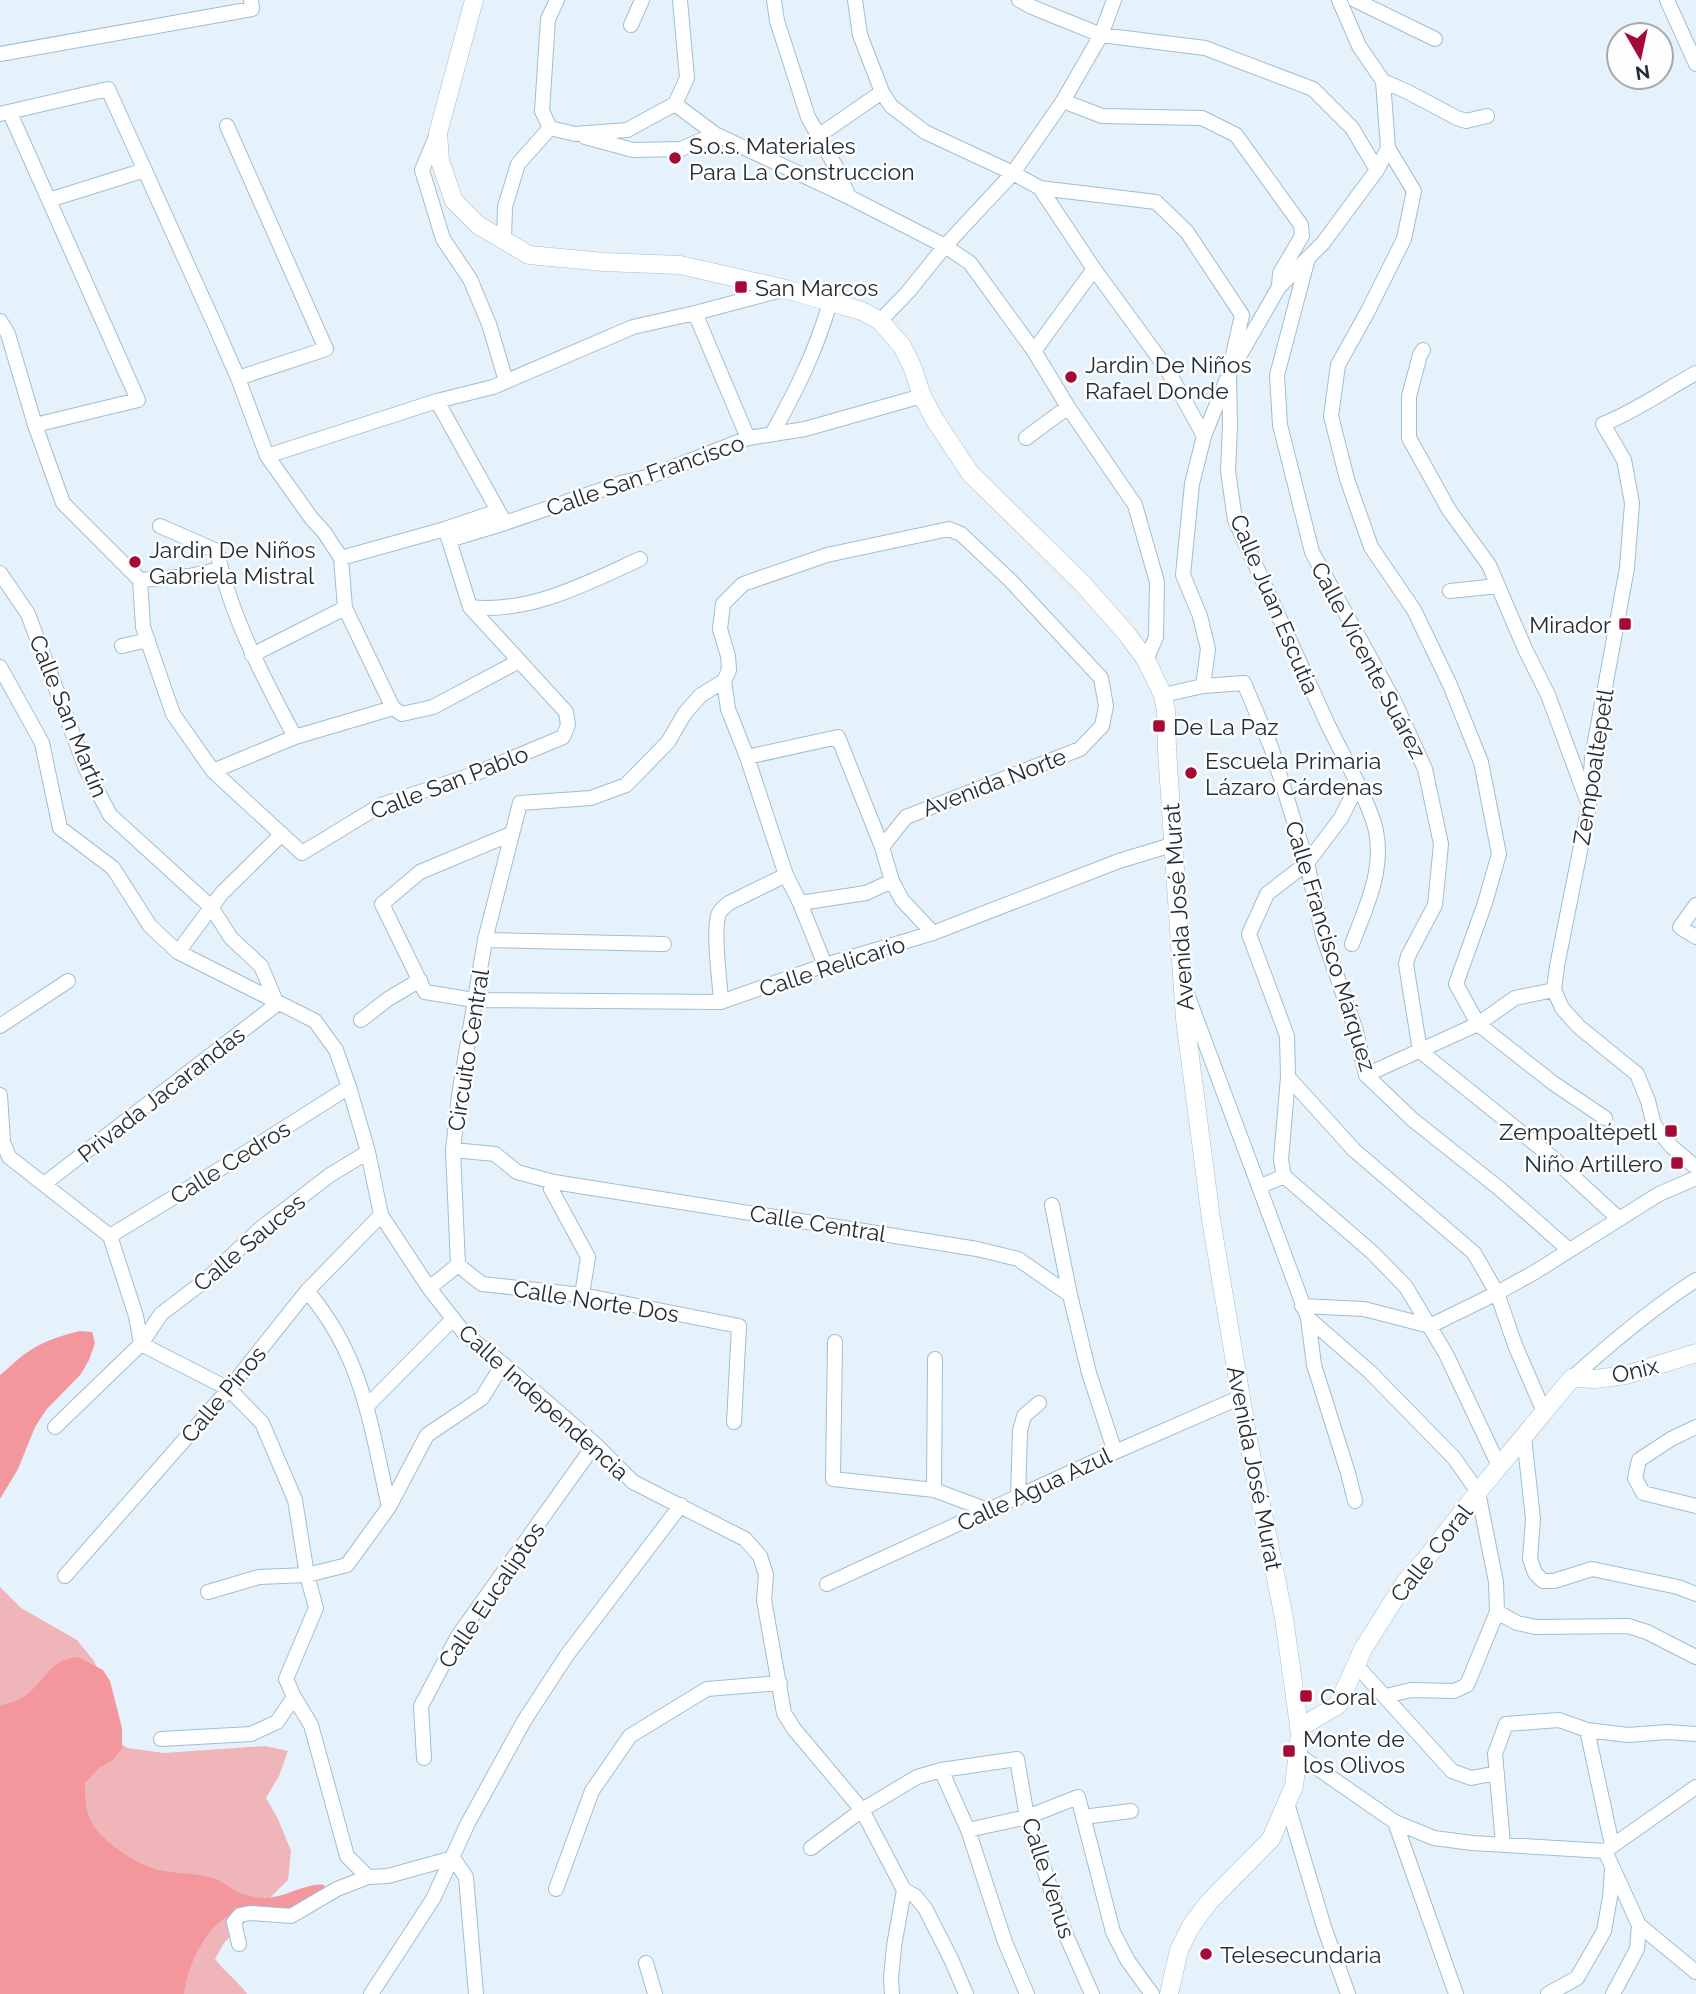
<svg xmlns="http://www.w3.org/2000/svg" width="1696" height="1994" font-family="Raleway,sans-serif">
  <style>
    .green { fill: #f0b5b8 }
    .forest { fill: #f3979d }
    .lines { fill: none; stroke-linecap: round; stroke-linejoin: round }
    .minor-casing { stroke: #a0bed2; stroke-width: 16 }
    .tertiary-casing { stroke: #a0bed2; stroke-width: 19 }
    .minor { stroke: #fff; stroke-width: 14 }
    .tertiary { stroke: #fff; stroke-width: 18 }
    .poi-dot { fill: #a50935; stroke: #fdfdfd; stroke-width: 2.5 }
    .labels { text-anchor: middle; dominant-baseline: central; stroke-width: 5; stroke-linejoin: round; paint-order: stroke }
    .poi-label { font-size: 23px; fill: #222e36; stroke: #fdfdfd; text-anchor: start }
    .street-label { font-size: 23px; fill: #222e36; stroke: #fdfdfd }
  </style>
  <rect width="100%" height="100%" fill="#e6f2fb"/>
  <path class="green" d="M0,1587l21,21 56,32 17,21 14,34 7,46 13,7 36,5 101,-7 23,5 -9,25 -13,22 12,21 13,32 -3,29 -64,63 -9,16c10,13 23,22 32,35h-247z"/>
  <path class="forest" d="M80,1331l12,1 3,11 -6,17 -8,14 -35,36 -11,17 -17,42 -18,30v-124c8,-6 14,-13 22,-19 17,-13 36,-20 58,-25z
    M78,1657l25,13 7,11 12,47v20l-9,12 -14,8 -14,15c0,14 0,30 8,42 12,19 45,40 66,45 18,4 37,3 54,8 9,2 15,9 23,13 8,5 22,7 31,7 19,-1 42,-16 57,-13l1,4c-7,5 -14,13 -22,16 -20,9 -50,2 -70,9 -26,9 -47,54 -49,80h-184v-288c11,-4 22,-6 30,-14 19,-17 20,-32 48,-35z"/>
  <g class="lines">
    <defs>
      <path id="minor" d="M774,0l3,21 31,96 29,52 12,28
        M855,0l5,35 22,57 9,14 34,26 88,41 27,15 54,81 73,100 37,67
        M1019,0l13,7 69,28 104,13 108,41 39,39 25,42
        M1355,0l80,39
        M1667,0l29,64
        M631,25l11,-25
        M0,54l252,-45 -1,-9
        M1383,81l25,11 49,26 9,3 21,-5
        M1063,101l39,15 100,2 34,17 65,90 1,11 -22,37 -1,13
        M675,104l12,-26 -7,-78
        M10,113l128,287 -103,25
        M0,114l108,-25 109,241 21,48 29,78 45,63 12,13 17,26 4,50 48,100
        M227,126l99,223 -88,29
        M550,128l25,6 52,-4 48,-26 40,30 134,63 96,49 25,17 64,88 34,56 67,98 22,77 -1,55 -10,23
        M550,128l-8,-17 6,-92 9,-19
        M437,134l-15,36 21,69 27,40 19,45 17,57
        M818,136l64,-44
        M585,137l48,13 48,-1 34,-15
        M1388,148l26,43 -10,48 -36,72 -30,54 -7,51 16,63 24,68 43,63 36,75 31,77 18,92 -14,49 -29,81 22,40 75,59 52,35
        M1040,188l116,14 31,30 55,83 -13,58 1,52 -2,46 7,49 93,205 30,59 -17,34 -34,45 -40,31 -18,40 38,102 1,41 -7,83 3,16 -25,11
        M49,200l96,-30
        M504,240l1,-33 13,-43 32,-36
        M1308,258l-31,117 3,50 32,127 82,149 31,68 16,75 -6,61 -27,51 -2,8 14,87 134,108 65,60
        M695,313l53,125
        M0,321l8,13 27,91 28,78 77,77 3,47 30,87 40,57 89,82 79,-48 91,-30 91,-38 5,-12 -2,-13 -96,-105 -21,-67
        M880,321l28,-29 37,-46 68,-73 50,-72 38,-66 13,-35
        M1423,350l-3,5 -11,41v42l40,72 40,55 36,84 23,46 39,105
        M1034,351l60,-82
        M1237,360l42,-73 44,-44 54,-73 11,-22 -5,-67 -24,-35 -20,-46
        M1696,373c-31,17 -60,38 -93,51l21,36 8,43 -5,65 -35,190 -3,48 -32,160 -3,24 8,18 17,19 58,47 11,27 6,24 18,22 21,18h3
        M437,401l68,122
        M772,434c24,-43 45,-85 58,-132
        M1026,438l42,-31
        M267,456l170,-55 56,-14 140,-60 62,-14 91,-24
        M160,526l57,25c13,64 47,128 78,186
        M445,529l53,-18
        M341,558l104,-29 4,11 56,-17 116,-40 30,-7 97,-38 57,-9 117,-33
        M0,573l28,41 58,155 24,46 101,92 20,31 30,28 16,38 -233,180
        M140,580l49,-4 32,-7
        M1450,591l48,-5
        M470,607c60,7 117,-24 170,-48
        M122,646l26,-6
        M252,655l93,-47
        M0,667l42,76 18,85 53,40 37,58 28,26 137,69 21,29 13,37 19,65 13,63 48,73 36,46 38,30 92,80 38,38 112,57 15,17 6,19 -2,25 20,113 10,16 68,81 42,80 -10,56 -3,32 1,16
        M724,681l4,28 19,48 39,118 14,28 25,62
        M1203,686l5,-37 -8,-33 -17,-41 9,-91 12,-48 22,-55
        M1163,695l40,-9 41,-3 27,64 36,116 16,73 33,95 10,44 47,45 87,69 69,61
        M393,708l9,6 31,-7 86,-46
        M747,757l91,-20 44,110 10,34 10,19 31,33
        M213,771l82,-34 98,-29
        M511,834l-91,38 -38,32 43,88 49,8 247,2 104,-37 108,-32 186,-72 56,-17
        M800,903l66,-10 26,-12
        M1696,905l-16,22 16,10
        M485,940l179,4
        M1352,944c14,-37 32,-73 24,-113 -3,-16 -12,-32 -18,-47
        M178,952l44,-59 60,-59
        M1187,994l121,324 62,54 84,86 24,34 18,90 1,30 -30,73 -13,6 -43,-1 -25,6
        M721,1002c-1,-21 -8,-66 -3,-86 1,-5 6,-9 11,-13l57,-28
        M361,1020l27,-21 32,-19
        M0,1026l68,-45
        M1366,1075l112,-51 37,-26 39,-8
        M1288,1077l66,73 120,103 23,40 18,52 29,67
        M0,1095l3,47 6,15 101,79 26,80 5,28 88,45 33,34 33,77 12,75 9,33 -30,71 8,18 17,28 36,131 21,21 20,-1 65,-18 13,19 10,117
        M453,1150l42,4 22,18 37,10 -3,7 37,68 -6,38
        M1284,1176l89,77 33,34 40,67 53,112
        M554,1182l423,67 41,10 52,36
        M1052,1205l18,90 19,78 26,79
        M110,1236l110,-67 129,-82
        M458,1265l24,19 100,11 157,31 -5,96
        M429,1288l29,-23 -5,-115 6,-55 26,-155 35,-137 71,-5 35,-13 42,-43 17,-29 16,-18 23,-14 5,-11 -1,-14 -8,-27 3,-25 20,-20 84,-29 122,-26 12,5 50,47 90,97 5,28 -4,20 -22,23 -174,68 -24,30
        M307,1291c56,65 64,136 82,216
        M1302,1306l62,3 66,17 67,-33 38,-21 124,-78 37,-16
        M1308,1318l6,47 34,108 7,28
        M835,1342l-2,137 101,11 54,20
        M1572,1378c39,-35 80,-70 124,-98
        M367,1406l86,-87
        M55,1427l86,-83 20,-30 46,-35 54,-51 69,-53 38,-23
        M1696,1427l-25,12 -32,21 -4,18 8,15 53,13
        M1524,1437l9,82 -3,40 5,14 8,8h11l38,-12 86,18 18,7
        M934,1490l1,-131
        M1018,1498l2,-67 4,-15 15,-13
        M65,1576l164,-187 78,-98 74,-76
        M827,1584l288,-132 126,-55
        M208,1592l51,-15 48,-2 40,-10 42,-58 38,-72 55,-37 21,-34
        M1497,1612l20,11 19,4 92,-1 19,6 49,25
        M1357,1666l95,105 19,7 26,-5
        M1587,1730l25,115
        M161,1739l90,-5 26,-12 17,-25
        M1297,1754l98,68 39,16 38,5 133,8 91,-64
        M424,1758l-3,-52 37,-70 137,-192
        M941,1770l27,60 37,112 22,52
        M1287,1803l37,124 24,67
        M1083,1817l48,-6
        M1395,1822l61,172
        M968,1830l59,-13 51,-20 35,135 15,29 24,33
        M1503,1844l-8,-90 11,-30 53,-4 28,10 41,5 39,-3 29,2
        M811,1848l51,-38 55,-33 24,-7 76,-11 10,58 38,116 27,61
        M1605,1851l34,74 57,47
        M556,1889l36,-98 38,-55 77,-47 73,-6
        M904,1890l11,6 10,12 26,51 15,35
        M239,1944l-5,-22 6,-7 10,-2 41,3 46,-27 31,-12
        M646,1963l9,31
        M371,1994l62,-95 35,-76 56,-102 43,-66 114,-150
        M1548,1994l29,-16 27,-47 6,-34 2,-27
        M1613,1994l24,-45 2,-24"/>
      <path id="tertiary" d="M474,0l-36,133 2,28 14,40 24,24 51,30 75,7 76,3 106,24 44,13 32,9 18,10 22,25 10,20 10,30 13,24 35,53 112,110 44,50 20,27 17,35 3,16 1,39 18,269 26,200 36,215 37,184 16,115 -6,53 -23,53 -62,63 -18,24 -12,24 -10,44
        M1299,1728l39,-23 25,-56 43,-68 19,-21 53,-68 94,-114 23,1 31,-4 70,-22"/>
    </defs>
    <use href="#minor" class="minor-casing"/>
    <use href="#tertiary" class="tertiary-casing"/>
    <use href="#minor" class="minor"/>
    <use href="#tertiary" class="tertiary"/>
  </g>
  <g class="poi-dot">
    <circle cx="675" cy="158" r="7"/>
    <rect x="734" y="280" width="14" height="14" rx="3.5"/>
    <circle cx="1071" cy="377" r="7"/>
    <circle cx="135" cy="562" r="7"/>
    <rect x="1618" y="617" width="14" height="14" rx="3.5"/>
    <rect x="1152" y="719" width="14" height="14" rx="3.5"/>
    <circle cx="1191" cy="773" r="7"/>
    <rect x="1664" y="1124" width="14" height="14" rx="3.5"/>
    <rect x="1670" y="1156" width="14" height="14" rx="3.5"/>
    <rect x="1299" y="1689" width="14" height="14" rx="3.5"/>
    <rect x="1282" y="1744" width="14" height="14" rx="3.5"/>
    <circle cx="1206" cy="1954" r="7"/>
  </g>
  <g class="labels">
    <g class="poi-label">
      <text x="689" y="145">S.o.s. Materiales<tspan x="689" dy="26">Para La Construccion</tspan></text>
      <text x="755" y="287">San Marcos</text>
      <text x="1085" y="364">Jardin De Niños<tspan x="1085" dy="26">Rafael Donde</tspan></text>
      <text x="149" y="549">Jardin De Niños<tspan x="149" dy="26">Gabriela Mistral</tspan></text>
      <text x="1611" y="624" text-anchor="end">Mirador</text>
      <text x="1173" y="726">De La Paz</text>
      <text x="1205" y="760">Escuela Primaria<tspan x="1205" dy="26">Lázaro Cárdenas</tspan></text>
      <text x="1657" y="1131" text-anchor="end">Zempoaltépetl</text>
      <text x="1663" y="1163" text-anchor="end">Niño Artillero</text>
      <text x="1320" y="1696">Coral</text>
      <text x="1303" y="1738">Monte de<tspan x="1303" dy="26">los Olivos</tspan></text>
      <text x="1220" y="1954">Telesecundaria</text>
    </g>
    <g class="street-label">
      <text transform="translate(645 475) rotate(-19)">Calle San Francisco</text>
      <text transform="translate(1275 604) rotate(67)">Calle Juan Escutia</text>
      <text transform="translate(1369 660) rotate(62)">Calle Vicente Suárez</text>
      <text transform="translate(69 716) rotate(68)">Calle San Martín</text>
      <text transform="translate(1593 767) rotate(-81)">Zempoaltepetl</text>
      <text transform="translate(449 782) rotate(-21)">Calle San Pablo</text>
      <text transform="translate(994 782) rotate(-21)">Avenida Norte</text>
      <text transform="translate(1178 907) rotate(-94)">Avenida José Murat</text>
      <text transform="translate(1331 946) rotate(73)">Calle Francisco Márquez</text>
      <text transform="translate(832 966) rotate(-18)">Calle Relicario</text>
      <text transform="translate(468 1050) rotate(-81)">Circuito Central</text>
      <text transform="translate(161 1094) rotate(-38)">Privada Jacarandas</text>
      <text transform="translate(230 1162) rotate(-32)">Calle Cedros</text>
      <text transform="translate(818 1223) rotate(9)">Calle Central</text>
      <text transform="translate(249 1242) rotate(-40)">Calle Sauces</text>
      <text transform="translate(596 1301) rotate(9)">Calle Norte Dos</text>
      <text transform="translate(1635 1370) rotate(-13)">Onix</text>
      <text transform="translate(223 1394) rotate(-50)">Calle Pinos</text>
      <text transform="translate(544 1402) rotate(42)">Calle Independencia</text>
      <text transform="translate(1255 1468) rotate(79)">Avenida José Murat</text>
      <text transform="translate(1034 1489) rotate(-25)">Calle Agua Azul</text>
      <text transform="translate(1431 1553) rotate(-52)">Calle Coral</text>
      <text transform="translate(491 1595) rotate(-56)">Calle Eucaliptos</text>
      <text transform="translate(1049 1878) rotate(72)">Calle Venus</text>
    </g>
  </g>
  <g transform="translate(1640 56) rotate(171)"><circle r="33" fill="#fdfdfd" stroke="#a5aaad" stroke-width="2"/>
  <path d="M0-5L12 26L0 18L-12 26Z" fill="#a50935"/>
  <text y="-10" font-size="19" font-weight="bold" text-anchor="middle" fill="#222e36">N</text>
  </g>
</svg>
